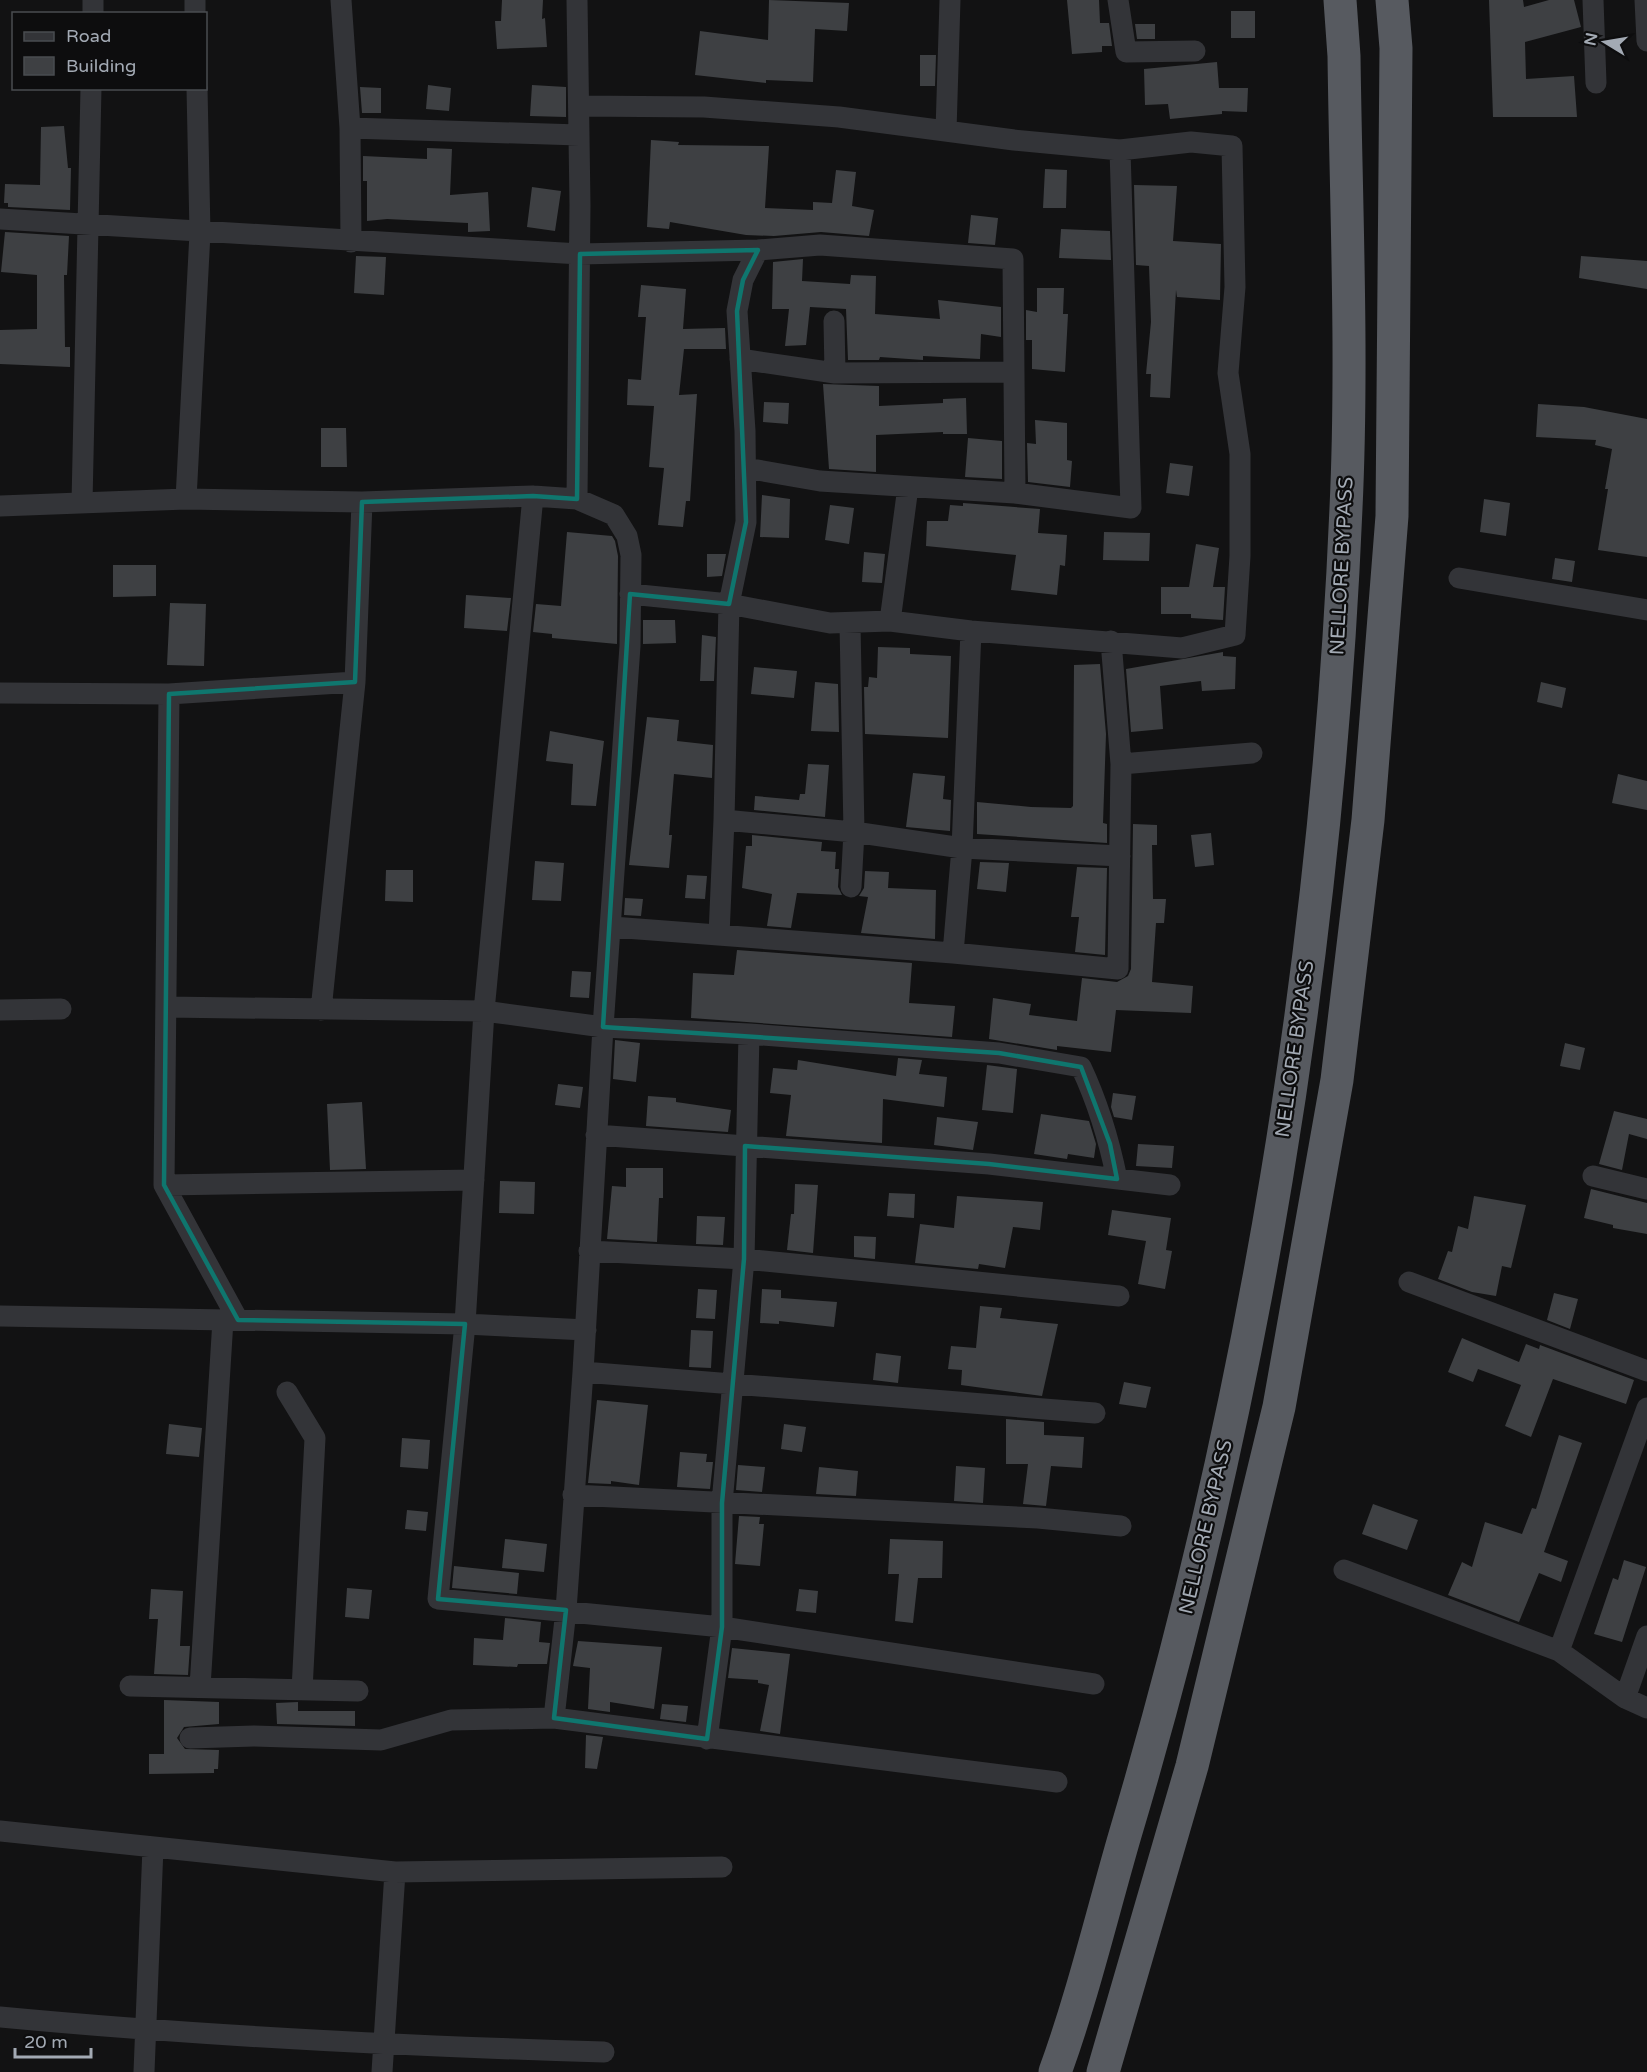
<svg xmlns="http://www.w3.org/2000/svg" width="1647" height="2072" font-family="'Varela Round',sans-serif">
  <style>
    .building { fill: #3e4043 }
    .lines { fill: none; stroke-linecap: round; stroke-linejoin: round }
    .minor { stroke: #333438; stroke-width: 21 }
    .trunk { stroke: #575a60; stroke-width: 33 }
    .marked { fill: none; stroke: #0f766e; stroke-width: 4.5; stroke-linejoin: round }
    .labels { text-anchor: middle; dominant-baseline: central; stroke-width: 4.5; stroke-linejoin: round; paint-order: stroke }
    .street-label { font-size: 20px; fill: #a3aab4; stroke: #0d0d0e }
  </style>
  <rect width="100%" height="100%" fill="#121213"/>
  <path class="building" d="M502,0h41l-1,19 3,-1 2,29 -50,2 -2,-28h6z
    M769,0l80,3 -2,28 -32,-2 -2,53 -47,-2v3l-71,-8 5,-44 68,9z
    M1067,0h32l1,23h9l3,23h-10v6l-30,2z
    M1489,0h34l1,7 25,-7h25l7,27 -56,15 1,37 48,-3 3,41h-84z
    M1231,11h24v27h-24z
    M1135,24h20v15h-18z
    M920,55h16l-1,31h-15z
    M1217,62l2,26h29l-1,24 -25,-1v3l-52,5 -2,-15 -23,1 -1,-36z
    M428,85l23,3 -2,23 -23,-2z
    M532,85l34,2v30l-36,-1z
    M360,87l21,1v25h-19z
    M64,126l4,42h3l-1,42 -62,-3v-4h-4l1,-19 35,1 1,-58z
    M651,140l28,2 -1,3 91,1 -4,62 48,2v-8l19,1 4,-33 20,2 -4,34 22,4 -5,26 -48,-4 -47,4 -28,-1 -76,-13 -1,7 -22,-2z
    M427,148l25,1 -2,46 38,-3 2,39 -22,1v-9l-81,-4 -20,2v-40h-4v-25l64,3z
    M1045,169l22,1 -1,38h-23z
    M1134,185l43,1 -4,55 48,3 -1,56 -43,-3 -1,-7 -6,108 -20,-1 1,-23h-5l5,-52 -2,-56 -13,-1z
    M532,187l29,4 -6,40 -28,-4z
    M971,215l27,3 -3,27 -27,-2z
    M1061,229l49,2 1,29 -52,-2z
    M5,232l64,4 -2,39h-3l1,72h5v20l-70,-3v-34l37,-1v-54l-36,-3z
    M356,256l30,1 -2,38 -30,-2z
    M1581,256l66,5v28l-68,-11z
    M803,259l-1,22 48,3 1,-9 25,1 -1,38 65,5 -2,-19 63,7v30l-20,-3 -1,25 -57,-3v4l-43,-3 -1,3h-31l-2,-51 -36,-2 -4,38 -21,1 4,-37h-17l1,-47z
    M641,285l45,4 -3,40 42,-1 1,21h-42l-5,46 18,-1 -7,107h-4l-3,26 -25,-2 6,-57 -15,-1 5,-61 -27,-1 1,-26 13,1 5,-63h-8z
    M1037,288h27l-1,26h5l-3,58 -33,-3v-29h-6v-30l11,2z
    M823,384l56,2v20l64,-3v-4l23,-1 1,36h-24v-2l-67,3v37l-47,-3z
    M764,402l25,1 -1,21 -25,-2z
    M1538,404l46,3 63,12v138l-49,-7 10,-61h-3l7,-40 -17,-4 1,-5 -60,-3z
    M1035,420l32,3v37l5,1 -2,26 -42,-5 -1,-39 9,1z
    M321,428h25l1,39h-26z
    M968,438l34,3v38l-37,-2z
    M1170,463l23,3 -4,30 -23,-3z
    M762,495l28,4 -1,39 -29,-1z
    M1484,499l26,4 -4,33 -26,-4z
    M963,503l77,6 -2,24 29,2 -2,31 -5,-1 -3,30 -46,-5 5,-35 -90,-9 1,-25h21l2,-16 13,1z
    M830,505l24,3 -5,36 -24,-4z
    M567,532l45,4 3,5 3,15 -1,88 -65,-6v-4l-19,-2 3,-28 25,2z
    M1104,532l46,1 -1,28 -46,-1z
    M1196,544l23,4 -6,39h12l-2,33 -32,-2v-4h-30v-27h28z
    M864,552l21,2 -3,29 -20,-1z
    M707,554h19l-4,22 -15,1z
    M1555,558l20,3 -3,21 -20,-3z
    M113,565h43v31l-43,1z
    M466,595l45,3 -4,33 -43,-3z
    M170,603l36,1 -2,62 -37,-1z
    M643,620h32l1,23 -33,1z
    M702,635l14,2 -2,44h-14z
    M878,647l32,1v6l41,2 -3,82 -83,-4 -1,-47h4l1,-10 8,1z
    M1223,652v4l13,1 -1,32 -33,2 -1,-10 -41,5 3,43 -32,3 -5,-63z
    M1100,664l6,70 -3,89 4,1v19l-130,-9v-32l54,5 40,1 2,-2 1,-141z
    M754,667l43,4 -3,27 -43,-4z
    M815,682l23,2 1,48 -28,-1z
    M1541,682l25,6 -4,20 -25,-6z
    M647,717l32,3 -2,21 36,4 -1,33 -38,-4 -5,61h3l-3,33 -40,-3z
    M550,731l54,10 -8,65 -25,-1 2,-41 -27,-3z
    M808,764l21,1 -4,52 -71,-7 1,-14 44,4 1,-6h5z
    M913,773l32,3 -2,23 8,1 -1,31 -44,-4z
    M1618,774l29,7v29l-35,-7z
    M1133,824l24,1v20h-5l1,54h13l-2,24h-8l-4,59 41,4 -2,27 -75,-3 -5,42 -54,-6v4l-68,-11 4,-41 38,6 -2,11 48,6 5,-43 35,4 11,-6 3,-7z
    M1211,833l3,32 -19,2 -4,-32z
    M752,835l70,7 -1,9 15,1 -1,17h4l-1,18 4,8 -45,-2 -6,35 -24,-2 5,-32 -30,-6 4,-42h6z
    M535,861l29,2 -3,38 -29,-1z
    M980,862l29,1 -3,29 -29,-3z
    M1077,867l30,1 -2,87 -30,-3 4,-35h-8z
    M386,870h27v32l-28,-1z
    M865,871l24,1 -1,16 48,2 -1,49 -74,-6 7,-36 -9,-1 5,-8z
    M687,875l20,1 -2,23 -20,-1z
    M625,898l18,1 -2,17 -17,-1z
    M737,950l175,13 -3,40 46,3 -3,31 -261,-19 2,-45 41,2z
    M572,971l19,1 -2,26 -19,-1z
    M615,1040l25,3 -4,39 -23,-3z
    M1565,1043l20,5 -5,22 -20,-4z
    M898,1058l24,2 -3,14 28,3 -3,30 -61,-8 -1,44 -96,-7 5,-41 -21,-2 3,-25 24,2 1,-10 98,16z
    M987,1065l30,4 -4,44 -31,-3z
    M558,1084l25,3 -3,21 -25,-3z
    M1113,1093l23,3 -4,24 -18,-3 -3,-10z
    M648,1096l28,2v4l55,8 -3,22 -82,-6z
    M362,1102l4,67 -36,1 -3,-66z
    M1614,1111l33,8v20l-18,-5 -7,36 -23,-6z
    M1041,1114l48,7 7,23 -2,14 -26,-4 -1,5 -33,-5z
    M937,1117l41,5 -5,28 -39,-5z
    M1138,1144l36,2 -2,22 -36,-2z
    M626,1168h37v30h-4l-2,44 -50,-3 5,-53 14,1z
    M500,1181l35,1 -1,32 -35,-1z
    M795,1184l23,1 -5,68 -26,-3 4,-36h3z
    M1591,1189l56,14v31l-34,-6v-3l-29,-7z
    M889,1193l26,1 -1,24 -27,-2z
    M957,1196l86,6 -3,28 -27,-3 -8,41 -26,-4 -1,5 -63,-6 5,-39 34,4z
    M1474,1196l52,9 -15,63 -9,-2 -6,30 -24,-4 -34,-13 10,-28 4,1 6,-26 10,3z
    M1112,1210l59,8 -5,32 6,1 -7,38 -27,-5 8,-43 -38,-6z
    M697,1216l28,1 -2,28 -27,-1z
    M854,1236l22,1 -1,22 -21,-2z
    M698,1289l19,1 -2,29 -19,-1z
    M762,1289l19,1v8l56,4 -3,25 -55,-6v3l-19,-1z
    M1554,1293l24,6 -8,30 -23,-9z
    M980,1306l22,2 -2,10 58,6 -16,72 -81,-11 1,-15 -14,-1 3,-23 25,2z
    M691,1330l22,1 -2,37 -22,-1z
    M1462,1338l57,24 7,-18 13,5 1,-4 94,35 -8,24 -73,-25 -22,58 -26,-11 16,-41 -43,-16 -5,13 -25,-10z
    M876,1353l25,3 -3,27 -25,-3z
    M1124,1382l27,5 -5,21 -27,-4z
    M597,1400l51,5 -9,80 -28,-4v3l-23,-1z
    M1006,1419l38,3v13l40,2 -2,31 -31,-2 -5,40 -23,-2 5,-40h-22z
    M169,1424l33,4 -3,29 -33,-3z
    M784,1424l22,3 -4,25 -21,-3z
    M1559,1435l23,8 -38,109 24,9 -7,21 -22,-9 -20,49 -71,-27 14,-33 10,5 13,-45 37,12 10,-26 4,1z
    M402,1438l28,2 -2,29 -28,-2z
    M680,1452l27,2 -1,8h7l-3,27 -33,-2z
    M738,1465l27,2 -3,25 -26,-2z
    M956,1466l29,2 -2,35 -29,-2z
    M819,1467l39,4 -2,25 -40,-2z
    M1373,1504l45,16 -11,30 -45,-16z
    M407,1510l21,2 -2,19 -21,-2z
    M739,1516l21,1 -1,7h5l-4,42 -25,-2z
    M505,1539l42,5 -3,28 -42,-4z
    M890,1539l53,2 -1,37h-24l-5,45 -18,-2 4,-47h-11z
    M1624,1560l22,7 -24,75 -28,-8 19,-56 5,2z
    M454,1566l65,7 -2,21 -65,-6z
    M347,1588l25,2 -3,29 -24,-2z
    M151,1589l32,2 -3,55h10l-2,29 -34,-1 4,-55h-9z
    M799,1589l19,2 -2,22 -20,-2z
    M505,1618l36,4 -2,20 11,1 -3,21h-29l-1,3 -44,-2 1,-27 29,2z
    M578,1641l84,6 -8,62 -44,-7v10l-22,-3 2,-41 -17,-2z
    M732,1648l58,6 -10,80 -20,-3 9,-46 -11,-2v-3l-30,-2z
    M164,1700l55,2v22l-35,3 -7,11 8,11 34,1 -1,19h-4v4l-65,1v-20h15z
    M298,1702v9h57v15l-78,-2 -1,-21z
    M662,1704l26,2 -2,16 -26,-3z
    M586,1735l17,2 -6,32 -12,-1z"/>
  <g class="lines">
    <path class="minor" d="M195,0v14
      M341,0l9,128 1,114
      M577,0l3,205 -3,294
      M1118,0l8,52 69,-1
      M1593,0l3,83
      M1645,0l2,41
      M93,14v-14
      M579,106l125,1 135,10 175,23 106,10 71,-8 41,4 3,141 -7,86 12,81v102l-5,79 -53,13 -211,-17 -81,-10 -60,2 -101,-19 -99,-10
      M350,128l229,7
      M946,131l4,-131
      M0,219l580,35 178,-4 62,-5 193,14 2,234
      M834,321l1,52
      M740,359l95,14 179,-1
      M746,468l74,13 195,12 116,15 -11,-358
      M186,499l14,-266 -3,-145
      M82,503l9,-415
      M0,506l186,-7 176,3 171,-6 44,3 37,16 13,21 4,19 -1,91 -27,381 -20,345 -17,238 -12,108
      M1459,578l188,32
      M890,621l18,-134
      M850,624l4,208 -3,55
      M0,693l169,1 186,-12
      M169,694l-5,491 74,135
      M1121,764l131,-11
      M724,820l5,-216 17,-82 -1,-91 -8,-120 6,-31 15,-30
      M612,927l341,26 165,16 3,-205 -10,-123
      M719,935l5,-115 130,12 108,16 158,8
      M953,953l9,-105 9,-217
      M166,1007l318,4 119,16 146,7 250,19 82,14c17,36 28,73 36,112
      M0,1010l61,-1
      M321,1010l34,-328 7,-180
      M596,1135l393,29 181,21
      M1593,1176l54,13
      M164,1185l310,-5
      M589,1251l155,8 375,37
      M1409,1282l238,89
      M0,1316l465,8 19,-313 49,-515
      M586,1330l-121,-6 -27,275 284,28 372,57
      M583,1372l512,41
      M287,1392l28,46 -13,252
      M573,1495l465,23 83,8
      M1344,1570l215,81 66,47 22,10
      M1559,1651l88,-243
      M130,1686l228,5
      M200,1687l23,-367
      M1625,1698l22,-62
      M190,1738l64,-2 127,4 70,-20 103,-2 503,64
      M707,1739l15,-112v-124l22,-244 5,-225
      M0,1831l395,41 327,-5
      M0,2017c201,19 402,29 604,35
      M144,2072l9,-225
      M382,2072l13,-200"/>
    <path class="trunk" d="M1055,2072c28,-77 47,-158 70,-237 128,-430 202,-878 221,-1327 7,-150 0,-302 -2,-452l-4,-56
      M1103,2072l89,-306 87,-359 58,-327 31,-260 24,-304 4,-468 -4,-48"/>
  </g>
  <path class="marked" d="M758,250l-15,30 -6,31 9,211 -17,82 -99,-10 -27,433 396,26 82,14 29,77 7,35 -128,-15 -244,-18 -1,113 -22,244v124l-15,112 -153,-21 12,-108 -128,-11 27,-275 -227,-4 -74,-135 5,-491 186,-12 7,-180 171,-6 44,3 3,-245z"/>
  <g class="labels">
    <g class="street-label">
      <text transform="translate(1342 566) rotate(-87)">NELLORE BYPASS</text>
      <text transform="translate(1295 1049) rotate(-82)">NELLORE BYPASS</text>
      <text transform="translate(1206 1527) rotate(-77)">NELLORE BYPASS</text>
    </g>
  </g>
  <rect x="12" y="12" width="195" height="78" fill="#0d0d0e" stroke="#494c50" stroke-width="1.5"/>
  <rect x="24" y="32" width="30" height="9" fill="#333438" stroke="#494c50" stroke-width="1.5"/>
  <text x="66" y="42" font-size="18" fill="#a3aab4">Road</text>
  <rect x="24" y="57" width="30" height="18" fill="#3e4043" stroke="#494c50" stroke-width="1.5"/>
  <text x="66" y="72" font-size="18" fill="#a3aab4">Building</text>
  <g transform="translate(1605 42) rotate(281)" stroke="#0d0d0e" stroke-width="4.5" paint-order="stroke">
  <path d="M0-4.5L10 22L0 15L-10 22Z" fill="#a3aab4"/>
  <text y="-9" font-size="16" font-weight="bold" text-anchor="middle" fill="#a3aab4">N</text>
  </g>
  <path d="M15 2048v9h76v-9" fill="none" stroke="#a3aab4" stroke-width="3"/>
  <text x="24" y="2048" font-size="18" fill="#a3aab4" stroke="#0d0d0e" stroke-width="4.5" paint-order="stroke">20 m</text>
</svg>
